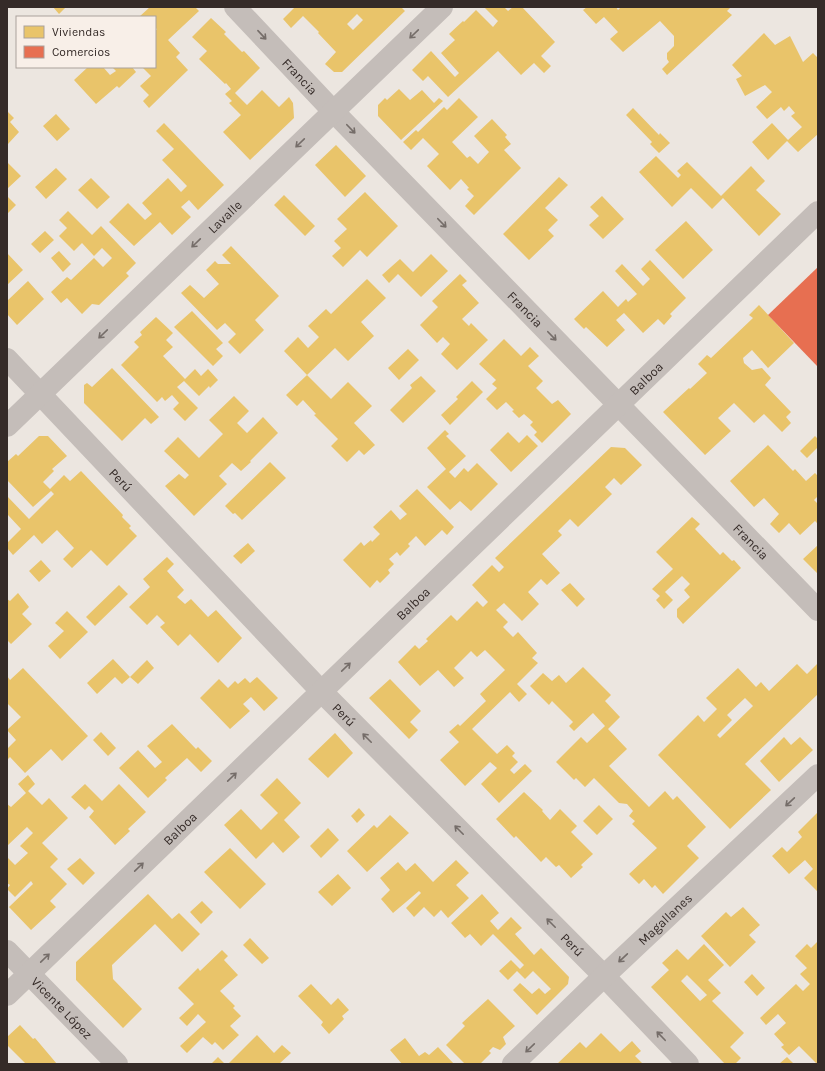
<svg xmlns="http://www.w3.org/2000/svg" width="825" height="1071" font-family="Karla,sans-serif">
  <style>
    .homes { fill: #e9c46a; fill-rule: evenodd }
    .shops { fill: #e76f51 }
    .lines { fill: none; stroke-linecap: round; stroke-linejoin: round }
    .minor { stroke: #c4bdb9; stroke-width: 22 }
    .oneway { stroke: #756d69 }
    .labels { text-anchor: middle; dominant-baseline: central; stroke-width: 4; stroke-linejoin: round; paint-order: stroke }
    .street-label { font-size: 13px; fill: #352b28; stroke: #f8efe8 }
  </style>
  <rect width="100%" height="100%" fill="#ece6e0"/>
  <path class="homes" d="M53,7h13l-7,7z
    M150,7h45l4,4 -31,29 12,13 -4,4 12,13 -39,38 -6,-7 6,-6 -9,-9 11,-10 -8,-8 2,-1h10l1,-11 -1,-1v-24l2,-2 -2,-1v-11h-16z
    M295,7h108l-1,1 3,3 -63,61h-8l-9,-8 11,-12 -18,-19 1,-1 -16,-16 -12,12 -8,-9zM357,14l6,6 -10,10 -6,-6z
    M484,7h20l4,4 5,-4h9l33,35 -14,14 10,10 -7,7 -10,-10 -13,12 -23,-24 -50,46 -20,-21 -5,5 -11,-11 19,-19 24,26 4,-4 -18,-20 14,-13 -6,-6 14,-13 1,1 12,-12 17,17 5,-6z
    M587,7h29l2,3 3,-3h110l-4,4 5,4 -65,60 -5,-6 7,-7 -2,-3v-6l7,-7v-10l-14,-15 -37,31 -13,-13 8,-7 -14,-15 -8,7 -13,-14z
    M211,18l15,14 -2,2 18,18 2,-1 16,17 -25,25 12,12 15,-15 17,17 10,-10 4,6 1,15 -44,42 -27,-28 18,-17 -12,-12 3,-2 -7,-7 6,-5 -5,-6 -1,1 -26,-25 8,-8 -15,-14z
    M764,33l11,12 15,-9 13,26 10,-9 5,5v76l-20,18 -11,-11 -19,19 -16,-18 20,-19 16,17 14,-13 -11,-11 4,-3 -6,-7 -5,5 -3,-4 -14,12 -11,-12 16,-15 -7,-7 -20,11 -9,-17 6,-3 -10,-11z
    M88,67h15l7,8 6,-4 -4,-4h20l4,5 -17,16 -2,-2 -21,18 -22,-24z
    M399,89l11,11 12,-10 12,13 5,-5 4,3 -42,39 -23,-24v-11l7,-7 2,2z
    M459,98l19,19 -26,25 15,16 3,-2 8,8 11,-12 -15,-16 18,-17 15,16 -2,2 6,7 -7,6 17,18 -47,47 -9,-9 9,-10 -7,-7 2,-1 -8,-9 -11,11 -23,-24 12,-12 -16,-16 -12,12 -8,-8 13,-12 2,2 26,-25 3,3z
    M633,108l26,27 1,-2 10,10 -11,10 -9,-9 2,-2 -26,-27z
    M7,111l7,7 -4,4 9,10 -11,12 -1,-2z
    M56,114l14,15 -13,12 -14,-15z
    M164,123l60,62 -26,25 -9,-10 -8,7 10,10 -19,18 -12,-13 -26,24 -25,-24 19,-19 17,17 7,-6 -10,-11 26,-25 13,14 6,-6 -25,-26 12,-11 -18,-18z
    M336,145l30,31 -21,21 -30,-32z
    M656,156l22,22 3,-3 -4,-4 10,-9 34,34 30,-30 14,15 -9,9 25,24 -22,22 -36,-38 -11,11 -21,-21 -19,19 -33,-35z
    M7,162l14,14 -14,13z
    M56,168l11,11 -21,20 -11,-12z
    M559,177l9,8 -23,23 13,12 -10,10 6,6 -25,24 -26,-26z
    M91,178l19,19 -13,12 -19,-19z
    M365,192l33,34 -31,31 -7,-7 -17,17 -11,-11 9,-8 -7,-7 13,-12 -10,-10z
    M284,195l31,31 -10,10 -31,-31z
    M7,196l9,9 -9,9z
    M602,196l22,23 -21,20 -14,-14 10,-9 -9,-9z
    M68,211l24,24 9,-9 35,37 -10,10 3,3 -30,29 -7,-1 -10,10 -15,-16 -6,5 -10,-11 16,-15 4,3 23,-22 9,9 9,-9 -10,-10 -8,8 -12,-13 -8,8 -15,-15 8,-8 -8,-8z
    M686,221l27,29 -30,29 -28,-29z
    M45,231l9,9 -14,13 -9,-9z
    M231,246l48,50 -24,24 9,10 -24,24 -12,-12 8,-8 -11,-11 -8,7 -36,-37 9,-8 14,13 15,-14 -13,-14 9,-9 3,3h13l-9,-9z
    M59,251l12,13 -8,8 -12,-14z
    M7,253l16,17 -16,15z
    M431,254l17,17 -27,26 -23,-23 -9,9 -7,-8 18,-16 13,13z
    M650,260l36,38 -16,16 2,2 -8,9 -6,-6 -15,14 -19,-20 -8,7 9,10 -18,17 -21,-20 -2,2 -10,-10 29,-28 15,16 8,-8 2,3 9,-8 -22,-23 7,-7 21,22 7,-7 -9,-10z
    M460,274l7,7 -5,4 17,18 -17,16 7,7 2,-3 17,17 -31,30 -16,-16 9,-10 -7,-7 -6,6 -17,-18 18,-18 -6,-6z
    M367,279l19,19 -25,24 13,14 -26,25 -13,-13 -28,27 -23,-24 14,-14 10,11 11,-11 -11,-11 18,-17 5,5z
    M28,281l16,18 -27,26 -10,-11v-13z
    M759,305l35,38 -26,25 -16,-18 -9,8 1,5 8,7 10,-2 9,10 -6,7 26,27 -5,5 5,6 -9,9 -18,-18 -10,9 -20,-20 -16,15 13,13 -26,24 -42,-43 26,-24 1,1 17,-16 -9,-9 9,-9 4,3 42,-40 -4,-3z
    M192,311l31,32 -7,6 7,7 -10,10 -39,-39z
    M156,317l17,16 -7,7 7,7 -10,9 22,23 10,-10 6,7 7,-7 10,11 -8,8 -1,-2 -10,10 -15,-15 -7,6 21,21 -13,13 -12,-12 6,-6 -7,-8 -7,6 -3,-4 -5,5 -36,-37 18,-18 -5,-5 8,-7 -2,-3z
    M504,339l17,17 9,-9 9,9 -11,10 15,15 -7,7 16,16 6,-4 13,14 -29,29 -8,-8 3,-3 -7,-7 3,-3 -9,-8 -5,4 -7,-7 2,-1 -8,-8 -9,8 -11,-11 11,-11 -5,-4 4,-4 -17,-16z
    M408,349l11,11 -20,20 -11,-12z
    M112,368l47,49 -8,7 -6,-6 -23,23 -38,-38v-18l3,-2 5,4z
    M307,375l24,24 17,-17 24,24 -18,17 21,22 -11,10 -5,-5 -12,12 -16,-16 7,-7 -24,-24 2,-1 -13,-14 -6,6 -11,-11z
    M421,376l15,15 -33,32 -13,-13 22,-22 -2,-3z
    M472,381l11,11 -33,33 -9,-10 17,-16 -2,-2z
    M234,396l15,15 -12,12 10,10 16,-16 15,16 -28,28 1,1 -10,9 -9,-8 -13,13 8,8 -33,32 -29,-30 14,-12 6,5 4,-4 -25,-24 14,-14 21,21 24,-24 -14,-14z
    M445,430l4,4 -3,2 20,20 -17,16 6,6 9,-10 4,4 9,-9 21,21 -27,27 -11,-10 -10,9 -23,-23 19,-18 -19,-21z
    M508,432l11,11 8,-8 11,11 -27,26 -21,-22z
    M39,436h9l19,20 -15,13 2,2 -11,11 7,7 14,-14 6,6 11,-10 42,44 -1,2 9,9 -2,2 8,8 -30,30 -16,-16 -19,18 -9,-9 11,-11 -17,-18 -15,14 -8,-9 -21,20 -6,-7v-5l14,-14 -13,-14 -1,1v-20l22,23 25,-25 -3,-3 -18,16 -26,-27v-18l9,-8 2,2z
    M815,436l3,3v8l-11,11 -7,-7z
    M768,445l25,26 2,-2 11,12 9,-8 3,3v20l-4,4 4,4v20l-3,-3 -15,14 -11,-12 -10,10 -9,-9 9,-10 -15,-16 -10,9 -24,-26z
    M611,447l14,1 17,17 -21,20 -7,-7 -9,9 7,7 -34,33 -8,-8 -12,12 4,4 -20,19 18,19 -13,12 -6,-6 -13,13 11,12 -17,17 -18,-18 -8,7 12,12 -5,5 10,10 5,-5 19,21 -5,5 6,5 -21,21 10,10 -8,8 -9,-10 -38,37 25,25 10,-9 8,8 -3,3 6,6 -8,8 4,4 11,-10 7,7 -33,32 -18,-19 16,-16 -7,-6 -25,24 -25,-26 19,-18 -10,-10 9,-8 2,2 26,-25 -6,-7 25,-24 -20,-20 -8,7 -6,-6 -17,17 10,10 -10,9 -16,-17 -18,16 -22,-24 17,-17 4,4 9,-8 -2,-2 25,-24 6,6 20,-20 6,6 5,-5 -16,-17 20,-20 7,7 5,-5 -9,-9z
    M270,462l16,16 -44,42 -7,-7 -2,1 -8,-8z
    M417,489l37,38 -7,8 -5,-5 -17,16 -9,-10 -8,8 2,2 -10,10 -3,-4 -8,7 5,5 -6,6 2,3 -10,10 -3,-3 -7,8 -27,-28 18,-18 3,4 7,-6 1,2 8,-8 -7,-7 18,-17 9,10 7,-6 -8,-8z
    M692,517l8,7 -5,5 25,26 3,-3 9,9 2,-1 7,8 -58,56 -6,-7v-8l13,-12 -6,-7 6,-6 -8,-8 -17,16 8,8 -9,9 -8,-9 4,-4 -8,-7 21,-20 -17,-17z
    M248,543l7,8 -14,13 -8,-8z
    M818,545v29l-15,-15z
    M167,557l7,7 -7,7 17,19 -7,7 8,7 6,-5 17,18 8,-7 26,28 -24,25 -28,-29 -12,12 -18,-19 5,-4 -8,-8 -10,10 -18,-18 21,-20 -7,-8z
    M41,560l10,11 -12,11 -10,-11z
    M570,583l15,16 -8,8 -16,-17z
    M119,585l9,9 -33,32 -9,-9z
    M18,593l11,14 -7,7 10,10 -21,20 -4,-4v-41l3,2z
    M67,611l21,21 -28,27 -12,-13 16,-15 -9,-8z
    M113,659l17,18 -8,7 -7,-7 -18,17 -10,-11z
    M147,660l7,8 -16,16 -8,-7z
    M818,663v31l-73,70 26,26 -41,39 -72,-74 40,-40 6,7 13,-13 -11,-11 32,-30 18,19 5,-5 8,9 28,-27 10,10zM745,698l8,8 -33,32 -3,-3 15,-15 -5,-5z
    M583,667l28,28 -6,6 15,16 -12,12 19,20 -18,17 40,41 16,-16 8,9 4,-4 29,31 -19,19 12,12 -36,36 -8,-9 -3,3 -8,-9 -5,5 -10,-10 28,-26 -25,-24 3,-3 -6,-5 4,-5 -6,-7 -8,-1 -25,-25 -9,9 -9,-9 -2,2 -18,-18 25,-25 6,6 18,-17 -12,-13 -19,18 -5,-5 4,-4 -21,-21 -3,4 -19,-19 13,-13 9,8 7,-6 7,8z
    M23,668l65,68 -26,25 -11,-12 -26,24 -15,-16 -3,3v-11l9,-9 -9,-10 14,-13 -14,-14v-27l3,4z
    M257,677l21,21 -14,13 -13,-14 -8,7 7,7 -20,18 -30,-31 19,-19 9,9 7,-7 3,3 7,-6 5,5z
    M390,679l31,32 -11,11 8,8 -9,9 -40,-41z
    M172,724l24,25 2,-2 14,14 -11,11 -14,-14 -22,20 2,2 -19,18 -29,-30 19,-18 17,18 7,-6 -15,-16z
    M101,732l15,16 -8,8 -15,-16z
    M335,733l18,20 -25,25 -20,-19z
    M784,737l7,8 9,-8 13,13 -34,32 -19,-21z
    M28,775l7,9 -7,7 14,14 7,-7 19,20 -26,25 16,16 -8,8 17,17 -17,17 6,6 -25,23 -22,-23 24,-23 -2,-3 -16,16 -8,-8 3,-4 -3,-2v-26l8,8 13,-12 -8,-7 13,-13 -6,-6 -20,19v-42l4,3 15,-14 -8,-9z
    M277,778l24,25 -17,17 16,17 -17,16 -10,-11 -17,17 -32,-34 17,-16 20,21 17,-17 -18,-18z
    M85,784l17,17 17,-17 27,28 -18,17 2,2 -15,14 -26,-28 5,-6 -5,-5 -4,4 -14,-13z
    M524,792l19,18 -1,1 8,9 10,-11 17,17 -6,6 22,22 -12,11 2,2 -12,11 -12,-13 -3,2 -10,-10 -5,5 -25,-26 -2,2 -18,-19z
    M599,805l14,14 -16,16 -14,-14z
    M359,808l6,7 -8,8 -6,-7z
    M818,812v80l-14,-14 9,-9 -8,-9 -16,14 -17,-18 10,-9 5,5 15,-15 -4,-5z
    M390,815l19,18 -42,39 -20,-21 27,-26 3,3z
    M328,828l11,12 -18,18 -11,-12z
    M230,848l36,36 -26,25 -36,-37z
    M80,858l15,15 -12,12 -16,-16z
    M456,860l13,13 -13,12 13,13 -21,20 -7,-8 -7,7 -10,-10 -10,10 -8,-9 15,-15 -2,-2 -26,22 -12,-14 9,-9 -10,-12 18,-16 8,9 9,-8 18,19z
    M338,874l13,14 -19,18 -14,-14z
    M148,894l24,25 7,-6 21,21 -18,18 -27,-28 -43,41 1,14 29,30 -19,19 -47,-48v-18z
    M482,894l17,19 -9,8 8,9 13,-13 11,11 -7,6 19,21 7,-7 28,29 -1,7 -31,31 -24,-25 7,-7 12,11 7,-6 6,6 6,-5 -18,-18 -8,8 -8,-8 -9,9 -9,-9 12,-11 9,9 4,-4 -31,-31 -12,12 -11,-12 -5,4 -14,-15z
    M202,901l11,11 -12,12 -11,-12z
    M743,907l17,18 -11,10 7,7 -26,25 -29,-31 25,-24 5,5z
    M250,938l19,20 -7,6 -19,-19z
    M818,941v123h-1l-18,-18 -10,9 -8,-8 3,-2 -10,-11 12,-11 -8,-9 -12,11 -6,-7 36,-34 7,7 7,-7 -10,-10 7,-6 -12,-12 12,-12 4,4z
    M704,944l20,21 -16,15 13,13 -9,8 32,32 -14,14 11,11 -6,6h-10l-74,-77 18,-17 -7,-7 15,-14 11,11zM687,975l20,20 -7,6 -19,-20z
    M222,950l6,6 -4,4 14,15 -18,16 15,15 -2,2 8,8 -11,10 9,9 -16,15 -8,-8 -3,3 -9,-8 -16,16 -7,-7 26,-24 -8,-8 -11,12 -8,-8 15,-14 -16,-16 20,-20 2,3z
    M752,974l13,14 -8,8 -13,-14z
    M311,984l20,21 7,-7 11,12 -7,6 2,3 -15,15 -8,-9 2,-3 -25,-26z
    M488,999l27,27 -12,11 3,7 -6,6 -7,-3 -4,4 2,2 -11,11h-15l-19,-19 19,-19 -3,-3z
    M20,1025l13,14 2,-1 22,26h-31l-19,-19v-8z
    M601,1033l19,19 12,-11 9,10 -6,5 8,8h-86l23,-22 6,6z
    M257,1035l17,18 8,-8 9,8 -12,11h-51z
    M405,1038l14,18 6,-4 4,3 9,-8 16,17h-52l-12,-14z
    M218,1057l7,7h-14z
    M787,1057l7,7h-15z"/>
  <path class="shops" d="M818,267v100l-50,-52z"/>
  <g class="lines">
    <g class="minor">
      <path id="s1" d="M235,7l98,104 485,499"/>
      <path id="s2" d="M7,359l314,332 283,285 84,88"/>
      <path id="s3" d="M7,426l435,-419"/>
      <path id="s4" d="M7,951l110,113"/>
      <path id="s5" d="M7,995l811,-783"/>
      <path id="s6" d="M513,1064l91,-88 214,-201"/>
    </g>
  </g>
  <defs><path id="oneway-shaft" d="M-6 0H5M1.5-3L5.5 0L1.5 3" fill="none" stroke-width="1.6" stroke-linecap="round" stroke-linejoin="round"/></defs>
  <g class="oneway">
    <use href="#oneway-shaft" transform="translate(414 34) rotate(136)"/>
    <use href="#oneway-shaft" transform="translate(262 35) rotate(47)"/>
    <use href="#oneway-shaft" transform="translate(351 129) rotate(46)"/>
    <use href="#oneway-shaft" transform="translate(300 143) rotate(136)"/>
    <use href="#oneway-shaft" transform="translate(442 223) rotate(46)"/>
    <use href="#oneway-shaft" transform="translate(196 243) rotate(136)"/>
    <use href="#oneway-shaft" transform="translate(103 334) rotate(136)"/>
    <use href="#oneway-shaft" transform="translate(552 336) rotate(46)"/>
    <use href="#oneway-shaft" transform="translate(346 667) rotate(-44)"/>
    <use href="#oneway-shaft" transform="translate(367 738) rotate(-135)"/>
    <use href="#oneway-shaft" transform="translate(232 777) rotate(-44)"/>
    <use href="#oneway-shaft" transform="translate(790 802) rotate(137)"/>
    <use href="#oneway-shaft" transform="translate(459 830) rotate(-135)"/>
    <use href="#oneway-shaft" transform="translate(139 867) rotate(-44)"/>
    <use href="#oneway-shaft" transform="translate(551 923) rotate(-135)"/>
    <use href="#oneway-shaft" transform="translate(45 958) rotate(-44)"/>
    <use href="#oneway-shaft" transform="translate(623 958) rotate(137)"/>
    <use href="#oneway-shaft" transform="translate(661 1036) rotate(-134)"/>
    <use href="#oneway-shaft" transform="translate(530 1048) rotate(136)"/>
  </g>
  <g class="labels">
    <g class="street-label">
      <text stroke="none"><textPath href="#s1" startOffset="95">Francia</textPath></text>
      <text stroke="none"><textPath href="#s3" startOffset="302">Lavalle</textPath></text>
      <text stroke="none"><textPath href="#s1" startOffset="419">Francia</textPath></text>
      <text stroke="none"><textPath href="#s5" startOffset="888">Balboa</textPath></text>
      <text stroke="none"><textPath href="#s2" startOffset="166">Perú</textPath></text>
      <text stroke="none"><textPath href="#s1" startOffset="743">Francia</textPath></text>
      <text stroke="none"><textPath href="#s5" startOffset="564">Balboa</textPath></text>
      <text stroke="none"><textPath href="#s2" startOffset="490">Perú</textPath></text>
      <text stroke="none"><textPath href="#s5" startOffset="240">Balboa</textPath></text>
      <text stroke="none"><textPath href="#s6" startOffset="210">Magallanes</textPath></text>
      <text stroke="none"><textPath href="#s2" startOffset="814">Perú</textPath></text>
      <text stroke="none"><textPath href="#s4" startOffset="79">Vicente López</textPath></text>
    </g>
  </g>
  <rect width="825" height="1071" fill="none" stroke="#352b28" stroke-width="16"/>
  <rect x="16" y="16" width="140" height="52" fill="#f8efe8" stroke="#aaa19b"/>
  <rect x="24" y="26" width="20" height="12" fill="#e9c46a" stroke="#aaa19b"/>
  <text x="52" y="36" font-size="12" fill="#352b28">Viviendas</text>
  <rect x="24" y="46" width="20" height="12" fill="#e76f51" stroke="#aaa19b"/>
  <text x="52" y="56" font-size="12" fill="#352b28">Comercios</text>
</svg>
